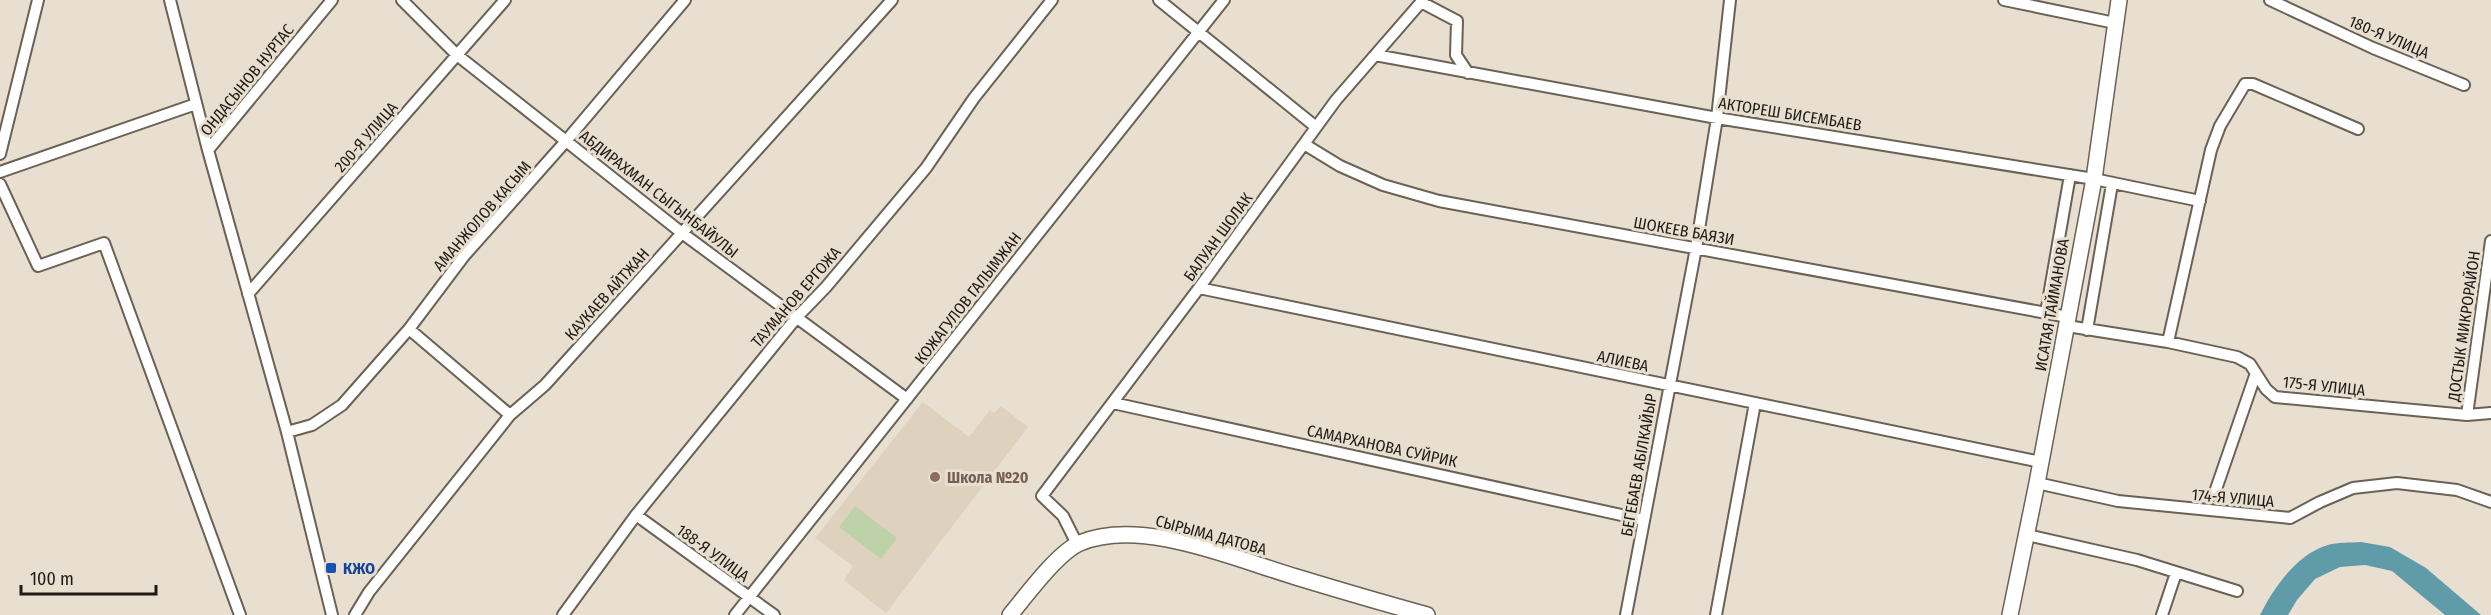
<svg xmlns="http://www.w3.org/2000/svg" width="2491" height="615" font-family="'Fira Sans Condensed',sans-serif">
  <style>
    .built { fill: #ded1bd }
    .green { fill: #bed2a9 }
    .water { fill: #609baa }
    .lines { fill: none; stroke-linecap: round; stroke-linejoin: round }
    .street-casing { stroke: #696255; stroke-width: 14 }
    .secondary-casing { stroke: #696255; stroke-width: 18 }
    .street { stroke: #fff; stroke-width: 10 }
    .secondary { stroke: #fff; stroke-width: 15 }
    .education-dot { fill: #8d6e63; stroke: #e8dfd0; stroke-width: 2 }
    .transit-dot { fill: #1a4fb4; stroke: #e8dfd0; stroke-width: 2 }
    .labels { text-anchor: middle; dominant-baseline: central; stroke-width: 6; stroke-linejoin: round; paint-order: stroke }
    .street-label { font-size: 16px; fill: #1e1b15; stroke: #e8dfd0 }
    .education-label { font-size: 16px; font-weight: bold; fill: #785e54; stroke: #e8dfd0; text-anchor: start }
    .transit-label { font-size: 16px; font-weight: bold; fill: #164399; stroke: #e8dfd0; text-anchor: start }
  </style>
  <rect width="100%" height="100%" fill="#e8dfd0"/>
  <path class="built" d="M923,402l46,35 21,-27 4,3 7,-7 27,21 -142,186 -42,-33 9,-14 -38,-28z"/>
  <path class="green" d="M855,506l42,32 -16,21 -42,-32z"/>
  <path class="water" d="M2361,542l29,5 36,21 55,47h-36l-53,-44 -27,-6 -25,2 -25,12 -18,21 -9,15h-28c14,-28 37,-61 68,-70 10,-3 22,-2 33,-3z"/>
  <g class="lines">
    <defs>
      <path id="street" d="M170,0l38,150 79,282 45,183
        M402,0l55,55 109,86 116,92 225,166
        M1159,0l157,127
        M2004,0l111,23
        M2270,0l103,48 91,37
        M1421,2l36,19 -1,34 12,18
        M1375,55l342,63 377,61 106,22
        M1304,144l36,22 43,19 56,16 629,116
        M208,150l124,-150
        M0,154l38,-154
        M0,172l196,-68
        M0,184l38,82 66,-23 136,372
        M1199,288l842,174
        M248,294l257,-294
        M2046,313l24,-138
        M2067,326l101,16 69,15 13,7 16,25 9,8 192,18 24,-2
        M409,329l101,86
        M2087,330l25,-146
        M2168,342l43,-192 9,-24 25,-42h8l105,45
        M1113,403l531,117
        M2467,415l24,-174
        M287,432l25,-7 30,-20 67,-76 55,-73 102,-115 119,-141
        M2037,483l81,18 172,17 30,-16 33,-14 44,-5 60,7 34,12
        M2214,495l42,-122
        M636,515l138,100
        M2027,535l110,25 100,31
        M1077,544l-14,-28 -21,-20 157,-208 137,-188 87,-100
        M355,615l14,-23 141,-177 35,-30 347,-385
        M563,615l73,-100 161,-198 29,-30 100,-119 48,-70 78,-98
        M735,615l489,-615
        M1626,615l70,-367 21,-130 13,-118
        M1716,615l39,-212
        M2162,615l14,-42"/>
      <path id="secondary" d="M1010,615c16,-19 48,-63 70,-72 61,-26 155,16 216,34 43,13 87,26 131,38
        M2010,615l27,-132 57,-304 25,-179"/>
    </defs>
    <use href="#street" class="street-casing"/>
    <use href="#secondary" class="secondary-casing"/>
    <use href="#street" class="street"/>
    <use href="#secondary" class="secondary"/>
  </g>
  <circle class="education-dot" cx="935" cy="477" r="6"/>
  <rect class="transit-dot" x="325" y="562" width="12" height="12" rx="3"/>
  <g class="labels">
    <g class="street-label">
      <text transform="translate(2389 37) rotate(23)">180-Я УЛИЦА</text>
      <text transform="translate(247 80) rotate(-51)">ОНДАСЫНОВ НУРТАС</text>
      <text transform="translate(1790 114) rotate(9)">АКТОРЕШ БИСЕМБАЕВ</text>
      <text transform="translate(366 137) rotate(-49)">200-Я УЛИЦА</text>
      <text transform="translate(659 194) rotate(38)">АБДИРАХМАН СЫГЫНБАЙУЛЫ</text>
      <text transform="translate(482 216) rotate(-49)">АМАНЖОЛОВ КАСЫМ</text>
      <text transform="translate(1684 231) rotate(10)">ШОКЕЕВ БАЯЗИ</text>
      <text transform="translate(1218 237) rotate(-54)">БАЛУАН ШОЛАК</text>
      <text transform="translate(607 294) rotate(-48)">КАУКАЕВ АЙТЖАН</text>
      <text transform="translate(796 297) rotate(-49)">ТАУМАНОВ ЕРГОЖА</text>
      <text transform="translate(968 298) rotate(-52)">КОЖАГУЛОВ ГАЛЫМЖАН</text>
      <text transform="translate(2052 305) rotate(-80)">ИСАТАЯ ТАЙМАНОВА</text>
      <text transform="translate(2464 326) rotate(-82)">ДОСТЫК МИКРОРАЙОН</text>
      <text transform="translate(1623 361) rotate(12)">АЛИЕВА</text>
      <text transform="translate(2324 386) rotate(6)">175-Я УЛИЦА</text>
      <text transform="translate(1382 446) rotate(12)">САМАРХАНОВА СУЙРИК</text>
      <text transform="translate(1639 465) rotate(-80)">БЕГЕБАЕВ АБІЛКАЙЫР</text>
      <text transform="translate(2233 498) rotate(5)">174-Я УЛИЦА</text>
      <text transform="translate(1211 535) rotate(15)">СЫРЫМА ДАТОВА</text>
      <text transform="translate(713 553) rotate(36)">188-Я УЛИЦА</text>
    </g>
    <g class="education-label">
      <text x="947" y="477">Школа №20</text>
    </g>
    <g class="transit-label">
      <text x="343" y="568">КЖО</text>
    </g>
  </g>
  <path d="M21 585v9h135v-9" fill="none" stroke="#1e1b15" stroke-width="3"/>
  <text x="30" y="585" font-size="18" fill="#1e1b15" stroke="#e8dfd0" stroke-width="4.5" paint-order="stroke">100 m</text>
</svg>
